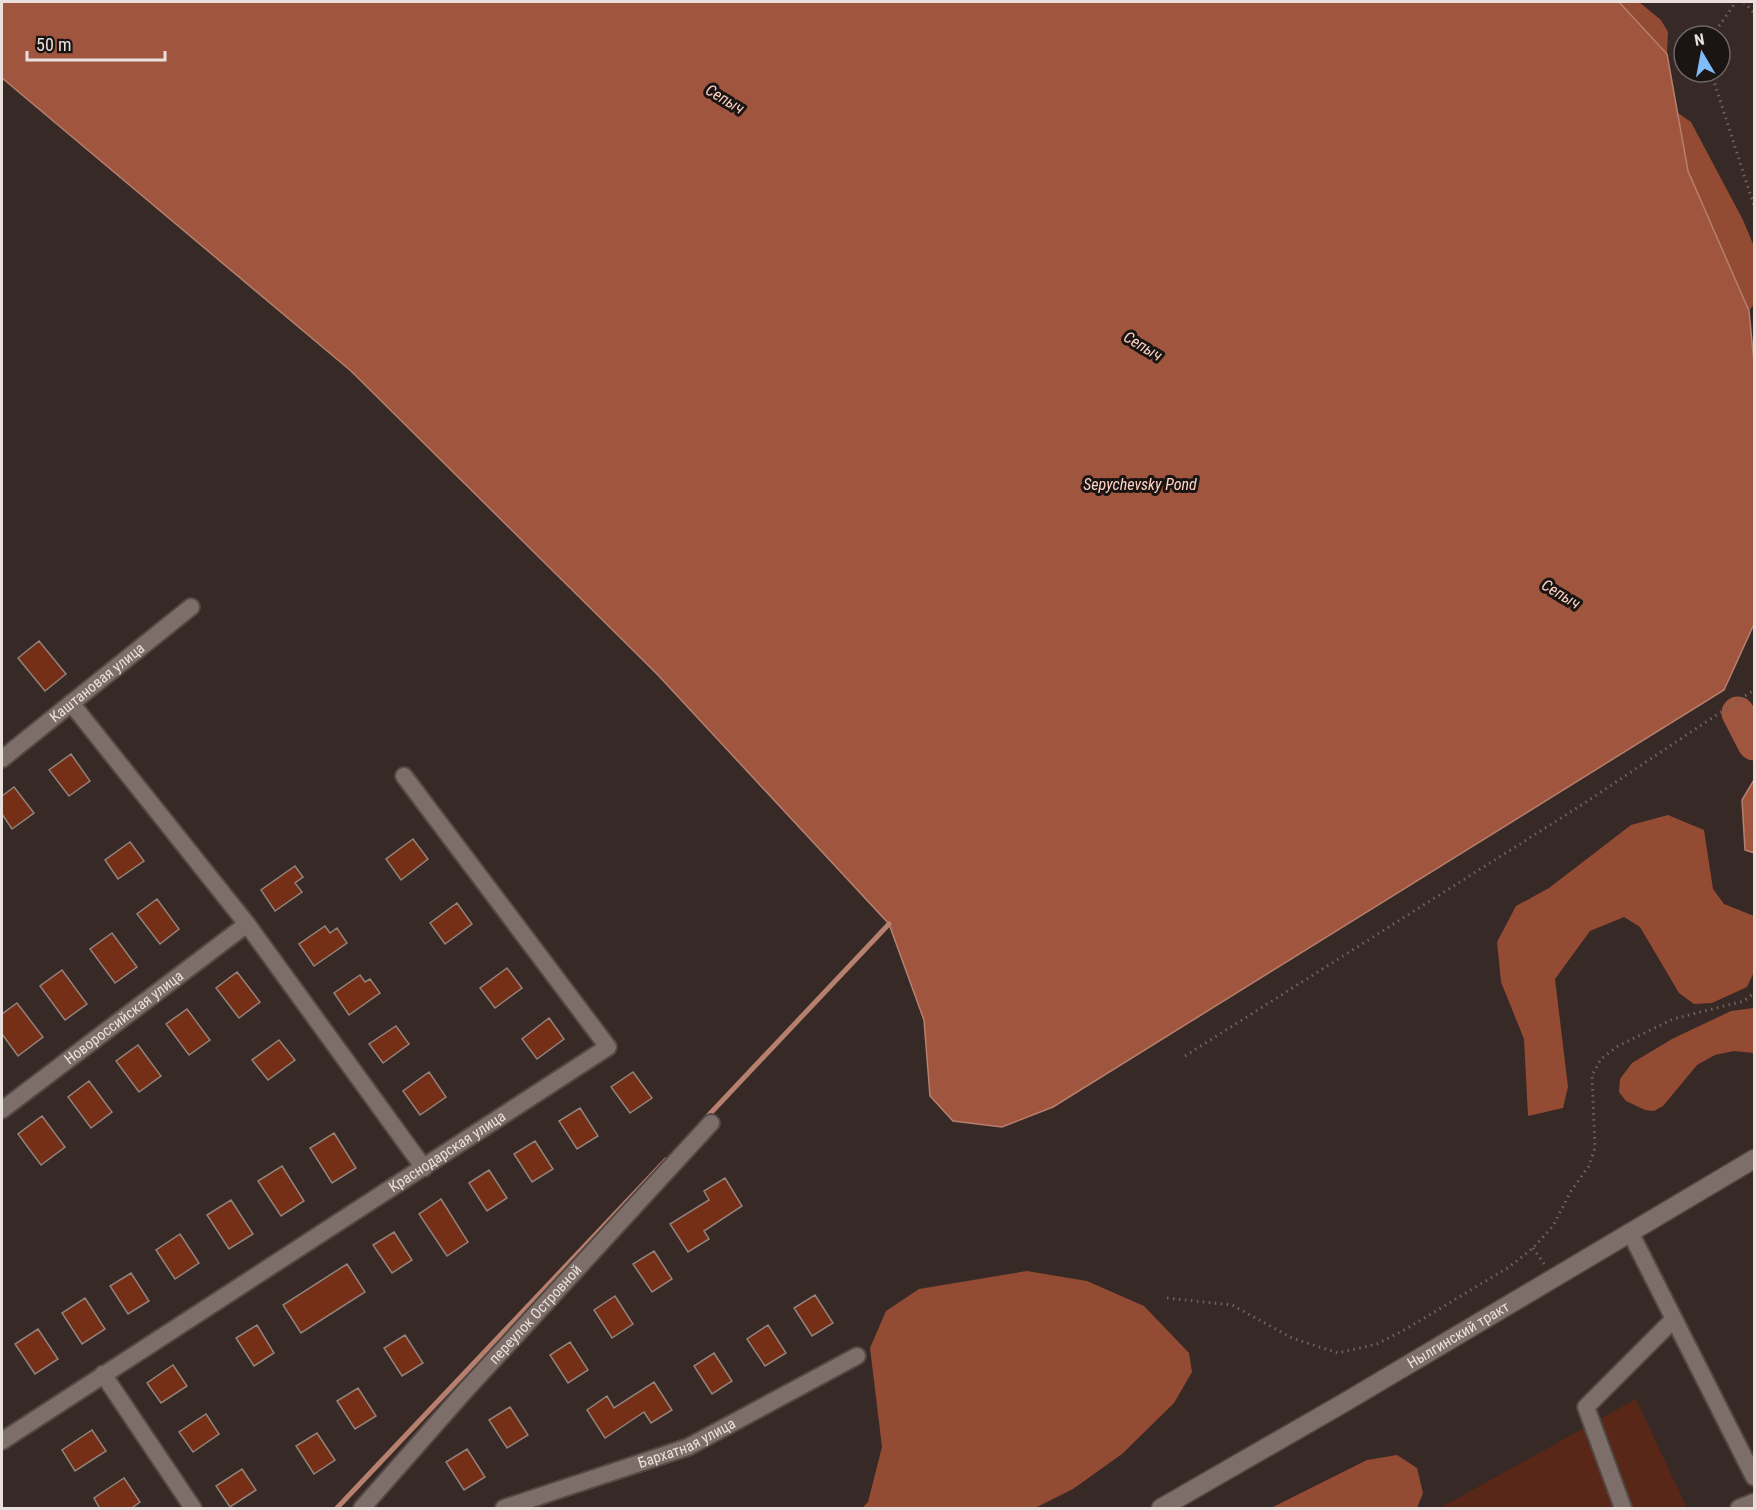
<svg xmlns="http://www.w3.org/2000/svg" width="1756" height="1510" font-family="'Roboto Condensed',sans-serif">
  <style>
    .green { fill: #582717 }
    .forest { fill: #944b33 }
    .water { fill: #a0563e; stroke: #b67f6e; stroke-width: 1.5 }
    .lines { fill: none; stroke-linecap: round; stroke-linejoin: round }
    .stream { stroke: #b67f6e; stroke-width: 5 }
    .river { stroke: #a0563e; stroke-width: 33 }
    .building { fill: #752f17; stroke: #92827c; stroke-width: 1.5 }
    .street-casing { stroke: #534844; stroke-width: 20 }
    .secondary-casing { stroke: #534844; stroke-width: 21 }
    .path { stroke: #706360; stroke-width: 3; stroke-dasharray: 1.5 4.5; stroke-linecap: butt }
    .street { stroke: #7e6e69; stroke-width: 16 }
    .secondary { stroke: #7e6e69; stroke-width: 18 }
    .labels { text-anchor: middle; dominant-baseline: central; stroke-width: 6; stroke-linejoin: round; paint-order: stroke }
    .street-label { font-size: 15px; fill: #e9e0de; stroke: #1a1412 }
    .water-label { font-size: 16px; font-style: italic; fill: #ffd2c4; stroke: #1a1412 }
  </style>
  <rect width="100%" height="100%" fill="#372925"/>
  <path class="green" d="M1636,1399l51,109h-247z"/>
  <path class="forest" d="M1619,2h20l22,18 7,12 -1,22z
    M1678,113l13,9 52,98 10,24 1,60 -5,7 -61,-140z
    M1668,815l36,15 9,59 11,15 30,12v56l-7,15 -35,16 -18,1 -15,-11 -39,-66 -16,-10 -34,14 -35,48 13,108 -5,21 -35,8 -4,-77 -23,-57 -4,-40 19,-36 33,-18 82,-63z
    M1754,1008v45l-20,-2 -19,4 -18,10 -34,41 -9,5 -9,-1 -19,-9 -7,-9 1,-13 12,-16 40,-24 59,-28z
    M1027,1271l60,10 57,25 45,47 3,19 -18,31 -52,51 -49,35 -38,19h-173l6,-6 14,-55 -12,-99 16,-37 33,-22z
    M1397,1455l20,13 6,25 -6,15h-146l96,-48z"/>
  <path class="water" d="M2,2h1617l48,52 21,117 61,140 5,51v262l-30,66 -671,417 -51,20 -49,-6 -23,-25 -6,-76 -35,-96 -232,-250 -306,-303 -349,-293z
    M1754,780v73l-9,-3 -3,-50z"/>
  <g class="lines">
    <path class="stream" d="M705,1119l184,-195
      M337,1508l329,-348"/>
    <path class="river" d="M1738,713l16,31"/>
  </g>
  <path class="building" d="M39,641l27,33 -21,17 -27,-33z
    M71,754l19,27 -21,15 -20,-26z
    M14,787l20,26 -22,16 -10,-15v-18z
    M413,839l15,20 -27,21 -15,-21z
    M130,842l14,19 -26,18 -13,-19z
    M295,866l8,11 -8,6 7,9 -27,19 -14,-21z
    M157,899l22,30 -19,15 -23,-30z
    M457,903l15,21 -27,20 -15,-21z
    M325,926l5,7 7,-5 10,15 -33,23 -15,-22z
    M112,933l25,34 -22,16 -25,-34z
    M507,968l15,20 -27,20 -15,-20z
    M62,970l25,34 -22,16 -25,-34z
    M237,972l23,30 -21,16 -23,-30z
    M360,975l5,7 5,-3 10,14 -31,22 -15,-22z
    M17,1003l26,34 -25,19 -16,-22v-20z
    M187,1009l23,31 -21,15 -23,-31z
    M549,1018l15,21 -27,20 -15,-20z
    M396,1026l13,18 -26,19 -14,-19z
    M279,1040l16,20 -27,20 -16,-20z
    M138,1045l23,31 -22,16 -23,-31z
    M429,1072l17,25 -26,18 -17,-24z
    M633,1072l19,26 -22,15 -19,-26z
    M89,1081l23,31 -21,16 -23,-31z
    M580,1108l18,28 -21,13 -18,-28z
    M42,1116l23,31 -24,18 -23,-31z
    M334,1133l22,35 -24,15 -22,-35z
    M535,1141l18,28 -21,13 -18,-28z
    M282,1166l22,35 -23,15 -23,-35z
    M489,1170l18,28 -20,13 -18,-28z
    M725,1178l17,28 -38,25 5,8 -21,13 -18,-28 39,-24 -5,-9z
    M441,1199l27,43 -21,14 -28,-42z
    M231,1200l22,34 -24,15 -22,-34z
    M394,1232l18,28 -20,13 -19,-28z
    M180,1234l19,29 -24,16 -19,-29z
    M654,1251l18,28 -20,13 -19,-28z
    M347,1264l18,28 -64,41 -18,-28z
    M131,1273l18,28 -21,13 -18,-28z
    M815,1295l18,28 -21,13 -18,-28z
    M615,1296l18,28 -21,14 -18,-28z
    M85,1298l20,31 -23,15 -20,-31z
    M257,1325l17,28 -20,13 -18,-28z
    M768,1325l18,28 -21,13 -18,-27z
    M38,1329l20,30 -23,15 -20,-30z
    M405,1335l18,28 -21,13 -18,-28z
    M570,1342l18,28 -20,13 -18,-28z
    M714,1353l18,28 -20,13 -18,-28z
    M173,1365l14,21 -26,17 -14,-20z
    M654,1382l18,28 -21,13 -7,-11 -39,26 -18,-28 20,-14 7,12z
    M358,1388l18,28 -21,13 -18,-28z
    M510,1407l18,28 -21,13 -18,-28z
    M206,1414l13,20 -26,18 -14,-20z
    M92,1430l14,21 -31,20 -13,-21z
    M317,1433l18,27 -21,14 -18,-28z
    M467,1449l18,28 -21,13 -18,-28z
    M242,1469l14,21 -26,17 -14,-21z
    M124,1478l16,24 -10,7h-30l-6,-11z"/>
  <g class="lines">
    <defs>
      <g id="street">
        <path d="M71,703l176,221 177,244"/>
        <path id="s1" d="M2,759l189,-152"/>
        <path id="s2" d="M2,1110l245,-186"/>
        <path d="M1630,1232l124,245"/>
        <path d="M103,1374l90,134"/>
        <path id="s3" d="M2,1441l606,-394 -204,-271"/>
        <path id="s4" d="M362,1508l103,-117 246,-268"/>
        <path id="s5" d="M504,1508l184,-61 169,-91"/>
        <path d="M1623,1508l-37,-101 87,-87"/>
        <path d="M1739,1508l15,-6"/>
      </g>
      <g id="secondary">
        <path id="s6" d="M1161,1508l186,-107 407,-242"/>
      </g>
    </defs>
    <use href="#street" class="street-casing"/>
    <use href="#secondary" class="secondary-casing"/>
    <path class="path" d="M1744,2l10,11
      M1712,36l24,-34
      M1711,72l43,134
      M1185,1056l395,-250 174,-116
      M1533,1248l11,16
      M1167,1298l65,7 60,33 46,15 39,-9 29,-15 103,-62 24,-19 20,-22 18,-35 18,-25 6,-18 -3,-73 9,-16 17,-13 55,-27 71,-18 10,-8"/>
    <use href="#street" class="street"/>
    <use href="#secondary" class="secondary"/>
  </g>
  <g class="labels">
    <g class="street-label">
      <text stroke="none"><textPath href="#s1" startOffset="122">Каштановая улица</textPath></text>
      <text stroke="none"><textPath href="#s2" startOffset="153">Новороссийская улица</textPath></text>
      <text stroke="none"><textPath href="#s3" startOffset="531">Краснодарская улица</textPath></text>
      <text stroke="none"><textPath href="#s4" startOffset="260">переулок Островной</textPath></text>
      <text stroke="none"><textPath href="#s6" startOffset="344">Нылгинский тракт</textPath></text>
      <text stroke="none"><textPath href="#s5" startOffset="194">Бархатная улица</textPath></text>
    </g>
    <g class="water-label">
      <text transform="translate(725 99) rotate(31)">Сепыч</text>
      <text transform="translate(1143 346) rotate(31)">Сепыч</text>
      <text x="1140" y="484">Sepychevsky Pond</text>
      <text transform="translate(1561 594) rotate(31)">Сепыч</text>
    </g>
  </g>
  <rect width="1756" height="1510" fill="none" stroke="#e9e0de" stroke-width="6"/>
  <g transform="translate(1702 54) rotate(350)"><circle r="28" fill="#1a1412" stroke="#6d6664" stroke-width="1.5"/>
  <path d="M0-4.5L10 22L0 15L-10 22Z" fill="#7fbdfa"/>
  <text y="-9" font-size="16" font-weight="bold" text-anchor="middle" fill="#e9e0de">N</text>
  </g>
  <path d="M27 51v9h138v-9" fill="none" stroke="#e9e0de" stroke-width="3"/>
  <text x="36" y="51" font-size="18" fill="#e9e0de" stroke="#1a1412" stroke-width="4.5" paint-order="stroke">50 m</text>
</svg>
